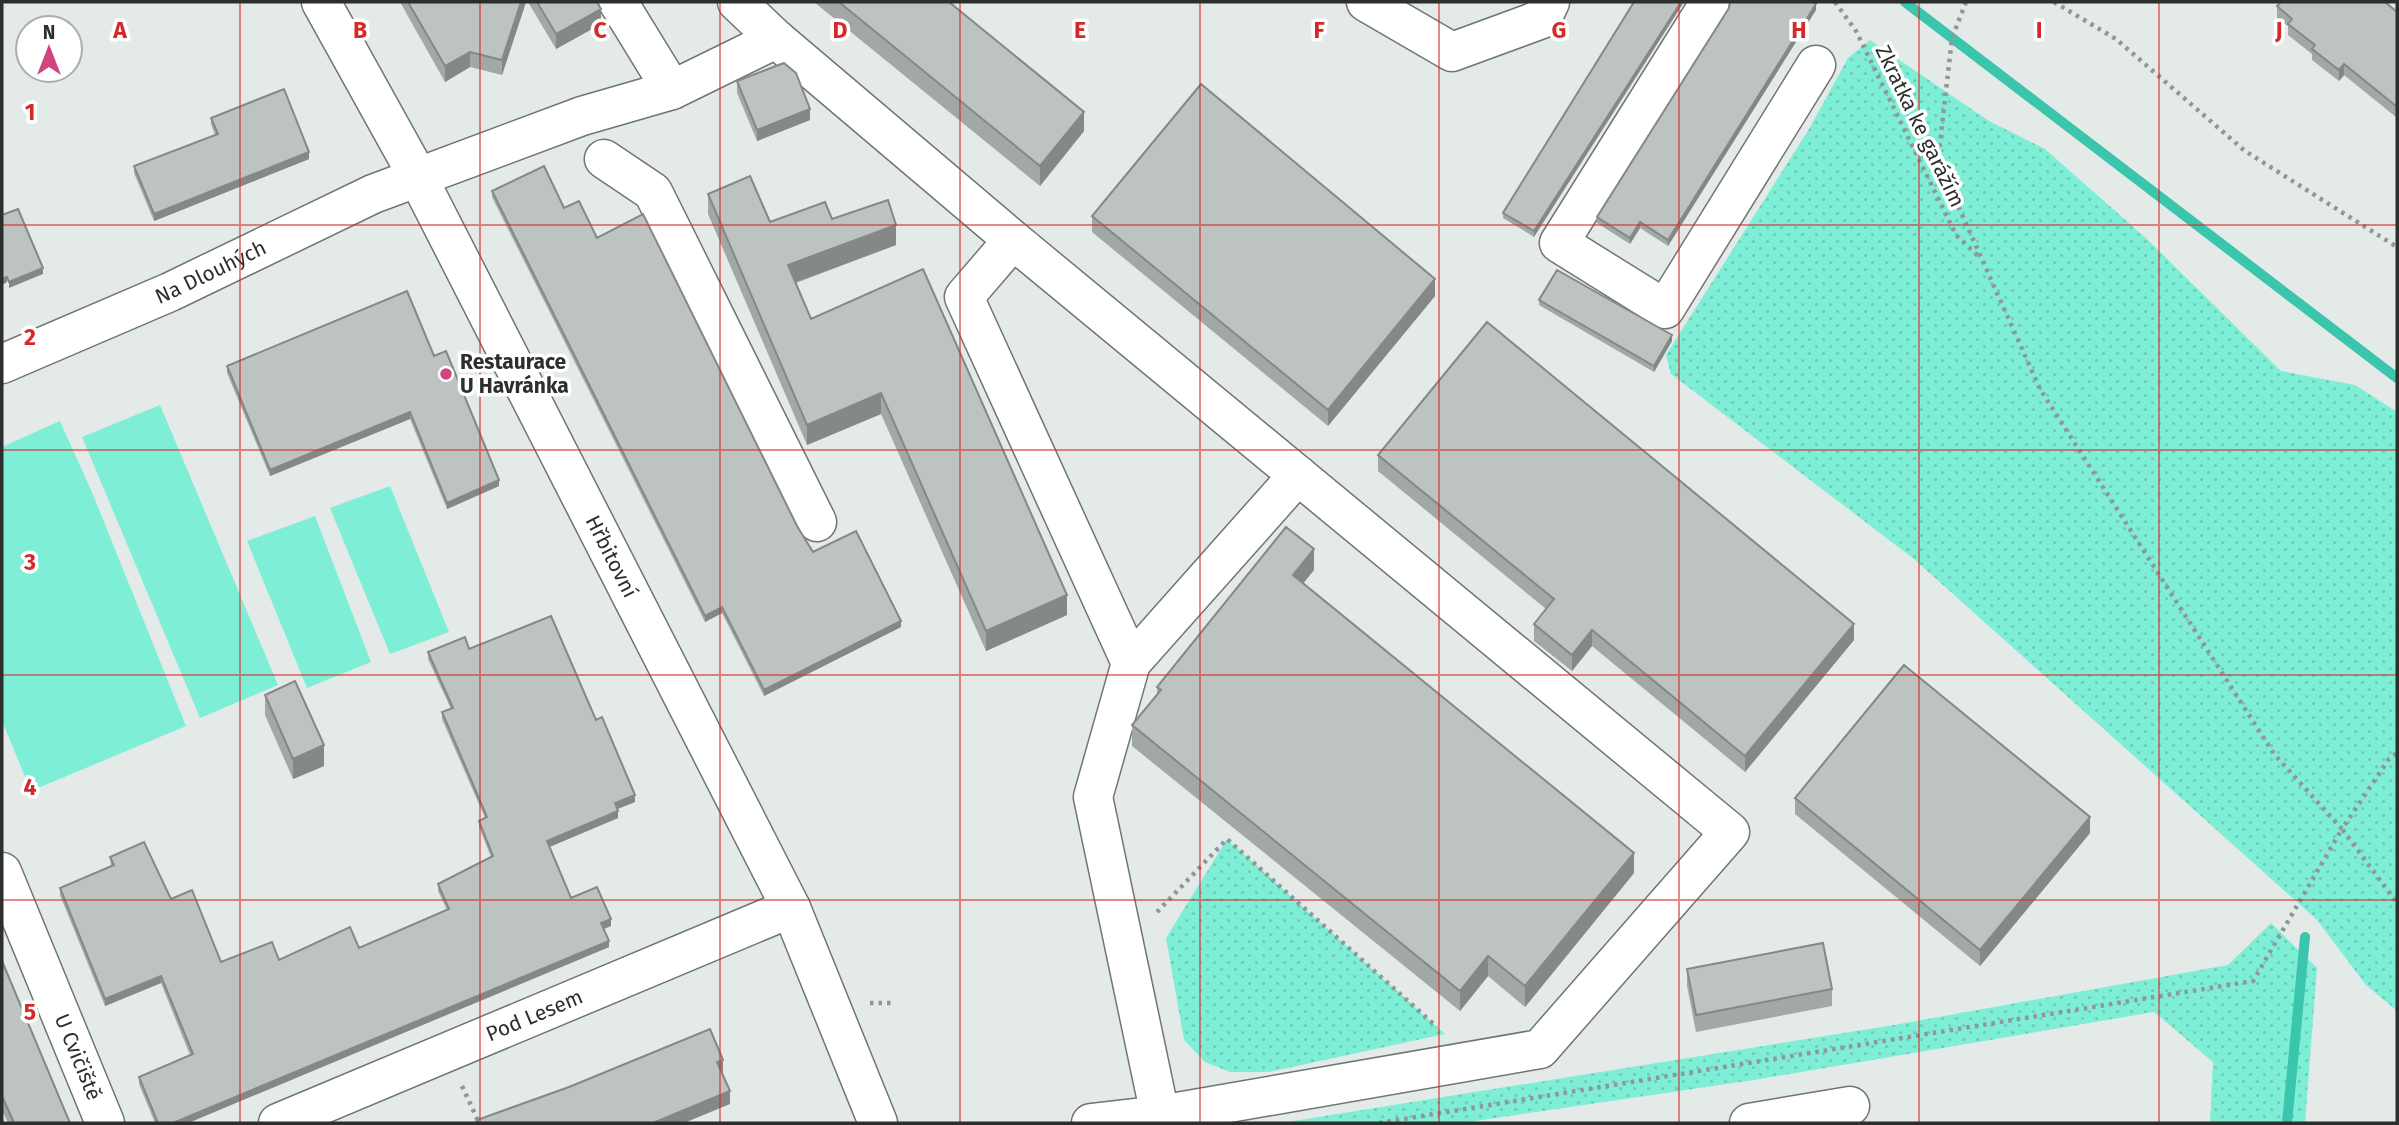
<svg xmlns="http://www.w3.org/2000/svg" width="2399" height="1125" font-family="'Fira Sans',sans-serif">
  <style>
    .grass { fill: url(#grass-dots) }
    .pitch { fill: #7eefd6 }
    .lines { fill: none; stroke-linecap: round; stroke-linejoin: round }
    .stream { stroke: #3ac5ac; stroke-width: 10 }
    .minor-casing { stroke: #6f7573; stroke-width: 41 }
    .path { stroke: #919795; stroke-width: 4.5; stroke-dasharray: 3.5 5; stroke-linecap: butt }
    .minor { stroke: #fff; stroke-width: 38 }
    .wall { fill: #a2a8a6 }
    .shaded-wall { fill: #848887 }
    .building { fill: #bcc3c1; stroke: #848887; stroke-width: 2 }
    .grid { fill: none; stroke: #d62828; stroke-width: 2; stroke-opacity: 0.55 }
    .poi-dot { fill: #ce457f; stroke: #fff; stroke-width: 2.5 }
    .labels { text-anchor: middle; dominant-baseline: central; stroke-width: 7; stroke-linejoin: round; paint-order: stroke }
    .street-label { font-size: 21px; fill: #2c2f2e; stroke: #fff }
    .poi-label { font-size: 21px; font-weight: bold; fill: #2c2f2e; stroke: #fff; text-anchor: start }
    .grid-label { font-size: 23px; text-anchor: middle; font-weight: bold; fill: #d62828; stroke: #fff; stroke-width: 7; stroke-linejoin: round; paint-order: stroke }
  </style>
  <defs>
    <pattern id="grass-dots" width="8" height="8" patternUnits="userSpaceOnUse" patternTransform="scale(1.75)"><rect width="8" height="8" fill="#7eefd6"/><path d="M2 2h.1M6 6h.1" fill="none" stroke="#6dcdb8" stroke-width="1.8" stroke-linecap="round"/></pattern>
  </defs>
  <rect width="100%" height="100%" fill="#e3eae8"/>
  <path class="grass" d="M1870,40l119,81 56,28 103,91 133,131 74,14 42,27v599l-31,-26 -49,-65 -403,-361 -243,-185 -5,-19 143,-226 39,-71z
    M1227,839l218,195 -176,38h-39l-25,-10 -21,-22 -18,-102z
    M2271,923l46,45 -12,155h-95l3,-61 -59,-50 -400,68 -292,43h-181l613,-98 334,-60z"/>
  <path class="pitch" d="M160,405l118,280 -78,33 -118,-281z
    M60,421l34,76 92,229 -155,65 -29,-70v-274z
    M390,486l59,146 -59,22 -60,-146z
    M315,516l56,146 -64,26 -60,-147z"/>
  <g class="lines">
    <path class="stream" d="M1905,2l492,376
      M2287,1123l18,-186"/>
    <defs>
      <g id="minor">
        <path id="s1" d="M321,2l91,164 379,742 87,215"/>
        <path d="M618,2l54,88 104,-51 237,201"/>
        <path d="M737,2l39,37"/>
        <path d="M1366,2l86,50 90,-33 8,-17"/>
        <path d="M1710,2l-151,241 106,66 151,-244"/>
        <path d="M604,159l49,33 164,330"/>
        <path id="s2" d="M2,364l168,-72 203,-98 209,-78 90,-26"/>
        <path id="s3" d="M2,872l103,251"/>
        <path d="M1160,1115l-67,-318 38,-134 167,-188"/>
        <path id="s4" d="M278,1123l513,-215"/>
        <path d="M1091,1123l69,-8 380,-66 190,-217 -717,-592 -49,57 167,366"/>
        <path d="M1749,1123l101,-17"/>
      </g>
    </defs>
    <use href="#minor" class="minor-casing"/>
    <path class="path" d="M1835,2l21,29 100,204 23,22
      M1966,2l-14,36 -14,123 102,228 234,365 68,75 47,-70 8,-6
      M2054,2l62,37 129,112 152,96
      M1157,912l70,-73 210,188
      M870,1003h24
      M462,1086l17,37
      M1379,1123l874,-142 89,-152 55,74"/>
    <use href="#minor" class="minor"/>
  </g>
  <path class="wall" d="M400,2h126l-24,73 -32,-8 -25,15z
    M528,2h69l4,22 -45,25z
    M814,2h135l135,129 -44,55z
    M1634,2l-100,235 -31,-19v-5z
    M2277,6l120,6 -1,105 -52,-42 -5,6 -27,-21v-6l-24,-19v-9l-11,-8z
    M1729,8l87,2 -148,236 -28,-18 -10,16 -33,-21v-6z
    M737,81l73,39 -53,21 -20,-48z
    M211,118l98,41 -155,62 -20,-48v-7l81,-31 -4,-11z
    M492,191l72,17 33,30 200,288 16,26 88,75 -137,69 -42,-83 -17,9 -213,-425z
    M708,194l62,28 62,-3 64,26 -100,38 15,36 112,-50 144,346 -81,36 -105,-237 -74,31 -99,-231z
    M1092,216l343,80 -107,130 -236,-194z
    M1539,300l133,41 -18,31 -115,-67z
    M434,356l65,130 -52,23 -37,-90 -140,57 -43,-103v-7z
    M1378,455l476,185 -109,132 -153,-126 -20,25 -38,-30v-17l12,-15 -168,-138z
    M1314,570l-11,13 331,290 -109,134 -37,-31 -28,35 -328,-265v-21l25,-30v-8z
    M469,649l127,71 39,82 -18,7 1,9 -69,29 22,51 40,28 -7,3 5,18 -421,176h-33l-16,-39v-7l51,-22 -29,-72 -56,23 -45,-111v-7l51,-22 -1,-9 61,42 50,63 58,-2 80,-12 88,-38 -9,-19v-7l53,-27 -12,-30v-6l6,-3 -43,-99v-7l9,-3 -23,-50v-7z
    M265,695l59,71 -31,13 -28,-64z
    M1795,798l295,35 -110,133 -185,-152z
    M2,961l68,162h-62l-6,-13z
    M1687,969l145,20v17l-136,26 -9,-46z"/>
  <path class="shaded-wall" d="M521,2h5l-24,73v-15z
    M1681,2h3l-150,235v-6z
    M1816,4v6l-148,236v-6z
    M601,9v15l-45,25v-15z
    M470,52v15l-25,15v-16z
    M2344,64v11l-5,6v-11z
    M810,109v11l-53,21v-11z
    M1084,112v19l-44,55v-20z
    M309,152v7l-155,62v-7z
    M1640,222v6l-10,16v-6z
    M896,225v20l-108,40v-20z
    M43,268v6l-34,14v-6z
    M7,277v5l-5,3v-6z
    M1435,279v17l-107,130v-16z
    M1672,335v6l-18,31v-6z
    M881,393v21l-74,31v-20z
    M410,412v7l-140,57v-6z
    M499,480v6l-52,23v-6z
    M1314,549v21l-21,26v-21z
    M1067,595v20l-81,36v-20z
    M722,607v6l-17,9v-6z
    M901,621v6l-137,69v-6z
    M1854,624v16l-109,132v-16z
    M1592,630v16l-20,25v-16z
    M324,745v21l-31,13v-20z
    M635,795v7l-20,8v-7z
    M618,811v7l-71,30v-7z
    M2090,817v16l-110,133v-16z
    M1634,853v20l-109,134v-21z
    M611,919v7l-10,4v-7z
    M609,941v6l-421,176h-15z
    M1488,956v20l-28,35v-20z
    M161,976v7l-56,23v-7z
    M723,1060v13l-6,2v-13z
    M730,1091v13l-46,19h-31z"/>
  <path class="building" d="M408,2h113l-19,58 -32,-8 -25,14z
    M537,2h60l4,7 -45,25z
    M839,2h110l135,110 -44,54z
    M1634,2h47l-147,229 -31,-18z
    M1730,2h82l4,2 -148,236 -28,-18 -10,16 -33,-21 132,-209z
    M2281,2h104l12,10v92l-1,2 -52,-42 -5,6 -27,-21 3,-4 -27,-21 4,-5 -15,-13z
    M784,63l12,10 14,36 -53,21 -20,-49z
    M1201,84l234,195 -107,131 -236,-194z
    M284,89l25,63 -155,62 -20,-48 84,-32 -7,-16z
    M544,166l20,42 15,-7 18,37 46,-24 154,312 16,26 43,-21 45,90 -137,69 -42,-83 -17,9 -213,-425z
    M750,176l20,46 55,-20 7,17 56,-19 8,25 -108,40 23,54 112,-50 144,326 -81,36 -105,-238 -74,32 -99,-231z
    M18,209l25,59 -34,14 -2,-5 -5,2v-64z
    M1557,270l115,65 -18,31 -115,-66z
    M407,291l27,65 12,-5 53,129 -52,23 -37,-91 -140,58 -43,-104z
    M1487,322l367,302 -109,132 -153,-126 -20,25 -38,-31 20,-25 -176,-144z
    M1286,527l28,22 -21,26 341,278 -109,133 -37,-30 -28,35 -328,-266 29,-35 -4,-3z
    M551,616l45,104 6,-3 33,78 -20,8 3,8 -71,30 24,57 26,-11 14,32 -10,4 8,18 -436,182h-15l-19,-46 54,-23 -32,-78 -56,23 -45,-111 54,-23 -4,-8 34,-15 27,57 21,-9 29,72 51,-20 7,18 71,-33 9,21 90,-39 -11,-25 55,-28 -14,-35 8,-4 -45,-105 11,-4 -25,-56 37,-15 4,12z
    M1904,665l186,152 -110,133 -185,-152z
    M295,681l29,64 -31,14 -28,-64z
    M1823,943l9,46 -136,26 -9,-46z
    M2,961l68,162h-56l-12,-27z
    M710,1029l13,31 -6,2 13,29 -77,32h-180l5,-1 -1,-2 92,-33z"/>
  <path class="grid" d="M240,2v1121M480,2v1121M720,2v1121M960,2v1121M1200,2v1121M1439,2v1121M1679,2v1121M1919,2v1121M2159,2v1121M2,225h2395M2,450h2395M2,675h2395M2,900h2395"/>
  <circle class="poi-dot" cx="446" cy="374" r="7"/>
  <g class="labels">
    <g class="street-label">
      <text transform="translate(1920 126) rotate(64)">Zkratka ke garážím</text>
      <text stroke="none"><textPath href="#s2" startOffset="228">Na Dlouhých</textPath></text>
      <text stroke="none"><textPath href="#s1" startOffset="626">Hřbitovní</textPath></text>
      <text stroke="none"><textPath href="#s4" startOffset="278">Pod Lesem</textPath></text>
      <text stroke="none"><textPath href="#s3" startOffset="200">U Cvičiště</textPath></text>
    </g>
    <g class="poi-label">
      <text x="460" y="362">Restaurace<tspan x="460" dy="24">U Havránka</tspan></text>
    </g>
  </g>
  <g class="grid-label">
    <text x="120" y="38">A</text>
    <text x="360" y="38">B</text>
    <text x="600" y="38">C</text>
    <text x="840" y="38">D</text>
    <text x="1080" y="38">E</text>
    <text x="1319" y="38">F</text>
    <text x="1559" y="38">G</text>
    <text x="1799" y="38">H</text>
    <text x="2039" y="38">I</text>
    <text x="2279" y="38">J</text>
    <text x="30" y="120">1</text>
    <text x="30" y="345">2</text>
    <text x="30" y="570">3</text>
    <text x="30" y="795">4</text>
    <text x="30" y="1020">5</text>
  </g>
  <rect width="2399" height="1125" fill="none" stroke="#2c2f2e" stroke-width="7"/>
  <g transform="translate(49 49)"><circle r="33" fill="#ffffff" stroke="#abacab" stroke-width="2"/>
  <path d="M0-5L12 26L0 18L-12 26Z" fill="#ce457f"/>
  <text y="-10" font-size="19" font-weight="bold" text-anchor="middle" fill="#2c2f2e">N</text>
  </g>
</svg>
